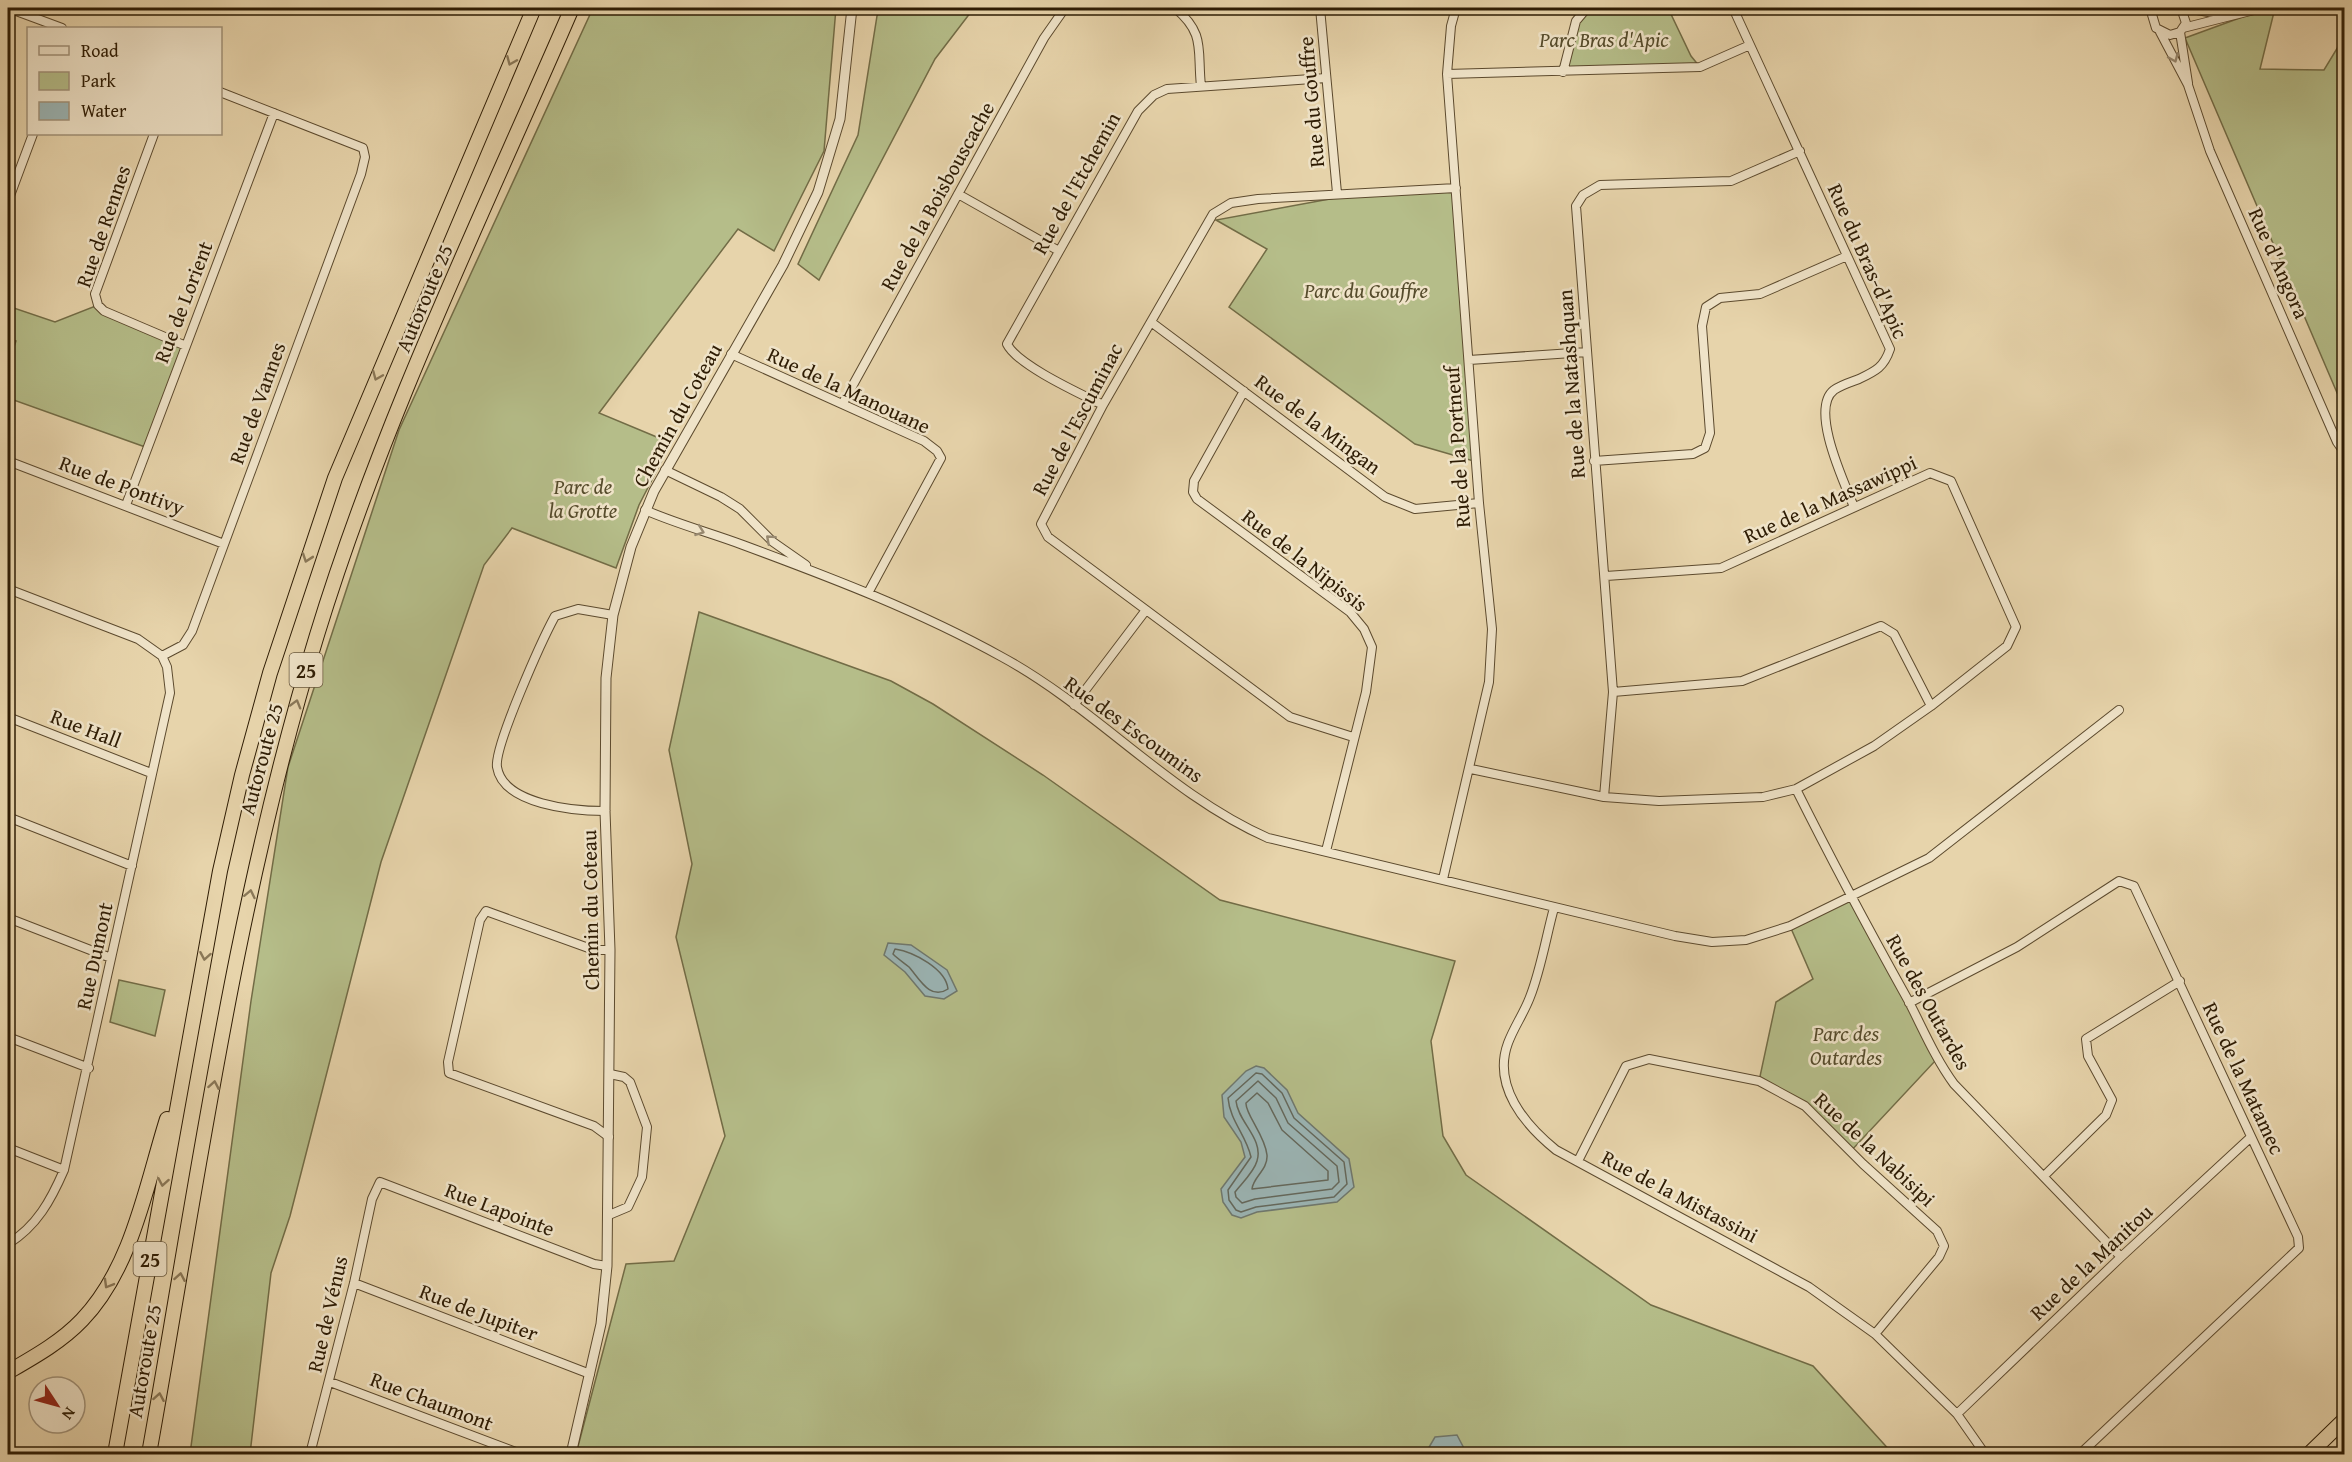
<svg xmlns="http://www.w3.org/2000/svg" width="2352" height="1462" font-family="'Gentium Book Plus',serif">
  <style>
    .green { fill: #b5bd89; stroke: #726c46; stroke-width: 1.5 }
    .water { fill: #9bb5b5; stroke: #6f786e; stroke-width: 1.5 }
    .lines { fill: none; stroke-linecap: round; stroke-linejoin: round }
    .shore { stroke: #64685c; stroke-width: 1.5 }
    .minor-casing { stroke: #5c4a2e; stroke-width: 10 }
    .tertiary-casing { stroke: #5c4a2e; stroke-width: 11 }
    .motorway-casing { stroke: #2e1c04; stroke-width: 16 }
    .minor { stroke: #efe3c8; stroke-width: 8 }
    .tertiary { stroke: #efe3c8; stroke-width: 9 }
    .motorway { stroke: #e7d4ab; stroke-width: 14 }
    .oneway { stroke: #988970 }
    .oneway2 { stroke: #8a7858 }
    .labels { text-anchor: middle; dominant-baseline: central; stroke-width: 5; stroke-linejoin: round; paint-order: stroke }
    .shield { fill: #efe3c8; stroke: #68583f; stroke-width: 1.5 }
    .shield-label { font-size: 20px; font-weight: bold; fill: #2e1c04 }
    .park-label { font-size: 21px; font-style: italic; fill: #564c2c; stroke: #efe3c8 }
    .street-label { font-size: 21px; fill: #2e1c04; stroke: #efe3c8 }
  </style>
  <rect width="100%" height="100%" fill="#e7d4ab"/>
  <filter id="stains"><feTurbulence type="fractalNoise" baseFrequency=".00333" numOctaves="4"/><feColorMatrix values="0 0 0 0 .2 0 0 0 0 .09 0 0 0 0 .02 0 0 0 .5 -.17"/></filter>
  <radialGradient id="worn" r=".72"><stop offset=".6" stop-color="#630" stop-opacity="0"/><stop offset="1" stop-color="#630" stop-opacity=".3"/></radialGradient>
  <path class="green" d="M593,8h243l-12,143 -50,100 -36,-22 -139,184 72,30 -32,62 -23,63 -104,-40 -28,37 -103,297 -91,354 -19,57 -21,181h-60l61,-453 37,-234 111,-337z
    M881,8h93l-39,51 -116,221 -21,-16 60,-129 19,-119z
    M1587,8h81l23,48 9,11 -137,5 4,-25z
    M2267,8h8l-15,61 64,1 20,-33v372l-159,-371z
    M1453,191l24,271 -62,-18 -186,-137 38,-58 -51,-29 119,-22z
    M98,305l88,41 -38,102 -140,-50v-34l8,-23 -8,-3v-32l47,16z
    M699,612l192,69 42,23 110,71 177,125 235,61 -24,80 12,95 23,39 185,130 162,61 80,88h-1317l50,-190 48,-3 51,-125 -49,-199 16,-73 -23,-114z
    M1849,895l87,165 -86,92 -45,-46 -46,-25 17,-79 37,-23 -23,-53z
    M119,980l46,10 -10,46 -45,-14z"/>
  <path class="water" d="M888,943l23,2 36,25 10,21 -13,8 -19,-3 -20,-24 -21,-17z
    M1256,1066l8,2 23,22 11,23 51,46 5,28 -17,15 -80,10 -16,6 -9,-3 -9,-13 -2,-13 24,-32 -4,-15 -17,-25 -2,-22 24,-24z
    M1457,1435l10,19h-42l10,-17z"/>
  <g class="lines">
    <path class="shore" d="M895,949c19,3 51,20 53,40 -18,12 -29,-11 -39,-22 -5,-4 -11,-8 -16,-13z
      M1256,1073l6,1 20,19 12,25 50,44 3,22 -13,13 -78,10 -15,5 -5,-2 -7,-10 -1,-10 23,-33c-5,-22 -21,-36 -23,-59z
      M1258,1081l18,17 12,25 49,43 2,16 -7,7 -77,10 -13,4 -6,-6 -1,-5c7,-9 19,-20 22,-31 7,-22 -19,-39 -21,-60z
      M1257,1093l11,10 14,27 46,41v9l-76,9c1,-12 16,-19 15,-34 -2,-20 -22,-41 -21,-52z"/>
    <defs>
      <path id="minor" d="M8,8l54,20
        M1175,8c31,26 22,42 26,78
        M1320,8l17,185
        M1733,8l157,341c-6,18 -14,22 -31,30 -8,3 -18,6 -25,11 -25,19 11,94 20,117
        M2150,8l6,20 14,7 10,-3 6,-9 -5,-15
        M2186,8l39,7
        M2183,28l79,-20
        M2160,32l28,53 22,66 127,291 7,10
        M2180,32l8,51
        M1563,72l13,-51 11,-13
        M1447,74l253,-7 50,-22
        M154,134l-59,160 3,11 6,6 82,35
        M958,194l101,57
        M8,201l25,-67
        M1151,322l234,175 30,12 64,-6
        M731,354l193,87 13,10 4,7 -73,135
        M1469,360l118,-8
        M1244,391l-50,90 -1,11 4,7 153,113 14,17 8,18 -6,45 -40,159
        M843,403l201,-365 21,-30
        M1103,405c-22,-11 -86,-40 -96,-61l131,-233 16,-16 13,-6 159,-11
        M8,461l216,83
        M1594,461l99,-7 12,-6 5,-15 -8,-107 4,-19 14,-9 40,-4 87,-38
        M665,470l56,27 19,12 33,33 33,23
        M126,505l148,-392
        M645,510c32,14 66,23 98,35 89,33 176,66 259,112 94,51 168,138 266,181l407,98 37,6 34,-2 44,-14 139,-68 190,-148
        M8,589l130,50 24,17
        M162,656l21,-11 9,-14 169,-457 4,-17 -2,-9 -143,-56
        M1613,692l129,-11 139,-55 13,8 37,72
        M1074,705l72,-95
        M8,717l143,56
        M1353,737l-63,-20 -242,-180 -7,-13 62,-119 110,-191 18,-11 27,-4 198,-11
        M1471,769l133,28 55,4 104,-4 33,-8 78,-43 57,-40 76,-60 9,-19 -65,-146 -21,-8 -209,95 -115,8
        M1796,789c36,72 73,141 112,211 15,29 27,58 46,84l167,173
        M1604,797l9,-105 -37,-486 7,-11 17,-10 131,-4 69,-30
        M605,811c-30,0 -102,-6 -108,-44 -3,-21 46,-129 58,-151l23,-7 35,6
        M8,817l124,49
        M1443,879l46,-197 3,-53 -13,-126 -32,-429 4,-48 5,-18
        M1554,908c-8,29 -13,61 -24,89 -6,16 -16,30 -22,46 -16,43 17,82 48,107l253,137 66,47 82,80 28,40
        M8,918l103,40
        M1909,1003l108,-56 102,-66 15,5 164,351 1,11 -219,206
        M8,1037l81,31
        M609,1137l-15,-11 -145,-53 -1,-11 32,-142 6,-9 108,39h16
        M8,1148l56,22
        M1578,1161l48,-95 23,-7 110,22 46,25 58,58 74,67 7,15 -5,11 -64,77
        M2044,1176l62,-61 6,-15 -24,-44 -2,-17 94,-58
        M609,1215l19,-8 14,-30 5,-50 -17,-45 -6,-5 -14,-3
        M8,1244c29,-18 43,-44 56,-74l106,-477 -3,-26 -5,-11
        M354,1283l236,91
        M330,1382l191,72
        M1957,1414l164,-157 130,-120
        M310,1454l44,-171 18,-84 8,-17 214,82 13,2"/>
      <path id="tertiary" d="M571,1454l30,-130 6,-58 3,-316 -5,-139 1,-133 7,-63 18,-68 23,-56 129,-226 35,-73 22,-73 12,-111"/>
      <path id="motorway" d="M8,1372c26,-15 53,-30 74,-52 50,-52 64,-134 85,-201
        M115,1454l105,-583 22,-96 28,-102 65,-195 199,-470
        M149,1454c49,-274 86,-552 168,-819 66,-216 166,-421 255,-627
        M2309,1454l35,-34"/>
    </defs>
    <use href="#minor" class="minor-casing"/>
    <use href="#tertiary" class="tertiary-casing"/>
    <use href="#motorway" class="motorway-casing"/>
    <use href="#minor" class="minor"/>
    <use href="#tertiary" class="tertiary"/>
    <use href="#motorway" class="motorway"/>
  </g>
  <defs><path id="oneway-chevron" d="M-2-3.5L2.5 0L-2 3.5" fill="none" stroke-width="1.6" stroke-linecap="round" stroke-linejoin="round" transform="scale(1.5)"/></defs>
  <g class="oneway">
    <use href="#oneway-chevron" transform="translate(2174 58) rotate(67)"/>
    <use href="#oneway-chevron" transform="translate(700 531) rotate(20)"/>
    <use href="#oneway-chevron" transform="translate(770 539) rotate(-138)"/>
  </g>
  <g class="oneway2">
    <use href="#oneway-chevron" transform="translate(511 61) rotate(113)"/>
    <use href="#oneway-chevron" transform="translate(377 376) rotate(113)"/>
    <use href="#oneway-chevron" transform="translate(307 558) rotate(109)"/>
    <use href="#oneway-chevron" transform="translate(296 704) rotate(-74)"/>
    <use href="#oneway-chevron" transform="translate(250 894) rotate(-78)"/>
    <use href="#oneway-chevron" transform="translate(205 956) rotate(100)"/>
    <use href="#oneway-chevron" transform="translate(214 1085) rotate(-80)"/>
    <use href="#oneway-chevron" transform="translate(163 1182) rotate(100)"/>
    <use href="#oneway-chevron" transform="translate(180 1277) rotate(-80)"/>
    <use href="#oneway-chevron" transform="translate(108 1284) rotate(120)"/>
    <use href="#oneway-chevron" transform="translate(159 1397) rotate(-80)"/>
  </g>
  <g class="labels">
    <g class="shield">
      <rect x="289.5" y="653" width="33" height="34" rx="4.5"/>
      <rect x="133.5" y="1242" width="33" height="34" rx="4.5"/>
    </g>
    <g class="shield-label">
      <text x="306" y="670">25</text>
      <text x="150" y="1259">25</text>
    </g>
    <g class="park-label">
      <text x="1604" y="39">Parc Bras d'Apic</text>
      <text x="1366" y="290">Parc du Gouffre</text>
      <text x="583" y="486">Parc de<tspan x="583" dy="24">la Grotte</tspan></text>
      <text x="1846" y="1033">Parc des<tspan x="1846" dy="24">Outardes</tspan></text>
    </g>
    <g class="street-label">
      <text transform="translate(1311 102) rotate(-95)">Rue du Gouffre</text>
      <text transform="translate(1076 183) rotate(-61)">Rue de l'Etchemin</text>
      <text transform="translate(937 196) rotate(-61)">Rue de la Boisbouscache</text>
      <text transform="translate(103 226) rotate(-71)">Rue de Rennes</text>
      <text transform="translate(1868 261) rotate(66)">Rue du Bras-d'Apic</text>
      <text transform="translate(2279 263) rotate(66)">Rue d'Angora</text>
      <text transform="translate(424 298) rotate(-67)">Autoroute 25</text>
      <text transform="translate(183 302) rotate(-69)">Rue de Lorient</text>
      <text transform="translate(1571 384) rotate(-94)">Rue de la Natashquan</text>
      <text transform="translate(849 390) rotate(25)">Rue de la Manouane</text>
      <text transform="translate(257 403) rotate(-70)">Rue de Vannes</text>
      <text transform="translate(677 415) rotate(-61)">Chemin du Coteau</text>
      <text transform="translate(1077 419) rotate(-62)">Rue de l'Escuminac</text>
      <text transform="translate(1318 424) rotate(37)">Rue de la Mingan</text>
      <text transform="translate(1457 447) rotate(-94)">Rue de la Portneuf</text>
      <text transform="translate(122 485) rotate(21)">Rue de Pontivy</text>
      <text transform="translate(1830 499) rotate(-24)">Rue de la Massawippi</text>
      <text transform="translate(1305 560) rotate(38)">Rue de la Nipissis</text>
      <text transform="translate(86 728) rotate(21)">Rue Hall</text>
      <text transform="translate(1134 729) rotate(36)">Rue des Escoumins</text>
      <text transform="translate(261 759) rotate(-75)">Autoroute 25</text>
      <text transform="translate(590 910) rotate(-91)">Chemin du Coteau</text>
      <text transform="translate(94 956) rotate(-78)">Rue Dumont</text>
      <text transform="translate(1929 1002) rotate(61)">Rue des Outardes</text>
      <text transform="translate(2244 1078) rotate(65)">Rue de la Matamec</text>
      <text transform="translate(1875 1149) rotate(43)">Rue de la Nabisipi</text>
      <text transform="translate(1680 1196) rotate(28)">Rue de la Mistassini</text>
      <text transform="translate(500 1209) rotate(21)">Rue Lapointe</text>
      <text transform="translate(2091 1262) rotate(-43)">Rue de la Manitou</text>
      <text transform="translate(479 1312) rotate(21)">Rue de Jupiter</text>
      <text transform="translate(327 1314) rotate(-77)">Rue de Vénus</text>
      <text transform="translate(144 1361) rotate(-80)">Autoroute 25</text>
      <text transform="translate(432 1401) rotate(21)">Rue Chaumont</text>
    </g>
  </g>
  <rect width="2352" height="1462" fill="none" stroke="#e7d4ab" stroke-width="30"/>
  <rect x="9" y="9" width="2334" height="1444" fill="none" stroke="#2e1c04" stroke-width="3"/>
  <rect x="15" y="15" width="2322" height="1432" fill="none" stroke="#2e1c04" stroke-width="1.5"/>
  <rect x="27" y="27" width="195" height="108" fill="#efe3c8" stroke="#a2937a" stroke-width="1.5"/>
  <rect x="39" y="46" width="30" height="9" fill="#efe3c8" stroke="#a2937a" stroke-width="1.5"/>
  <text x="81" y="57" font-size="18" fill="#2e1c04">Road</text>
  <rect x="39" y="72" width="30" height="18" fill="#b5bd89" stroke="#a2937a" stroke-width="1.5"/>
  <text x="81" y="87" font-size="18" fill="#2e1c04">Park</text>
  <rect x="39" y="102" width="30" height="18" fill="#9bb5b5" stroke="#a2937a" stroke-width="1.5"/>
  <text x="81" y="117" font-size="18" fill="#2e1c04">Water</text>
  <g transform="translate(57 1405) rotate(126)"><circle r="28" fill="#efe3c8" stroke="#a2937a" stroke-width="1.5"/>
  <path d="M0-4.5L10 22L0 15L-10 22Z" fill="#8f2418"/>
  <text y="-9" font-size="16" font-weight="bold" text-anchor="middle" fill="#2e1c04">N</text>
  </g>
  <rect width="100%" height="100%" filter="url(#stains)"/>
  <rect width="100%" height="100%" fill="url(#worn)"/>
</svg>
